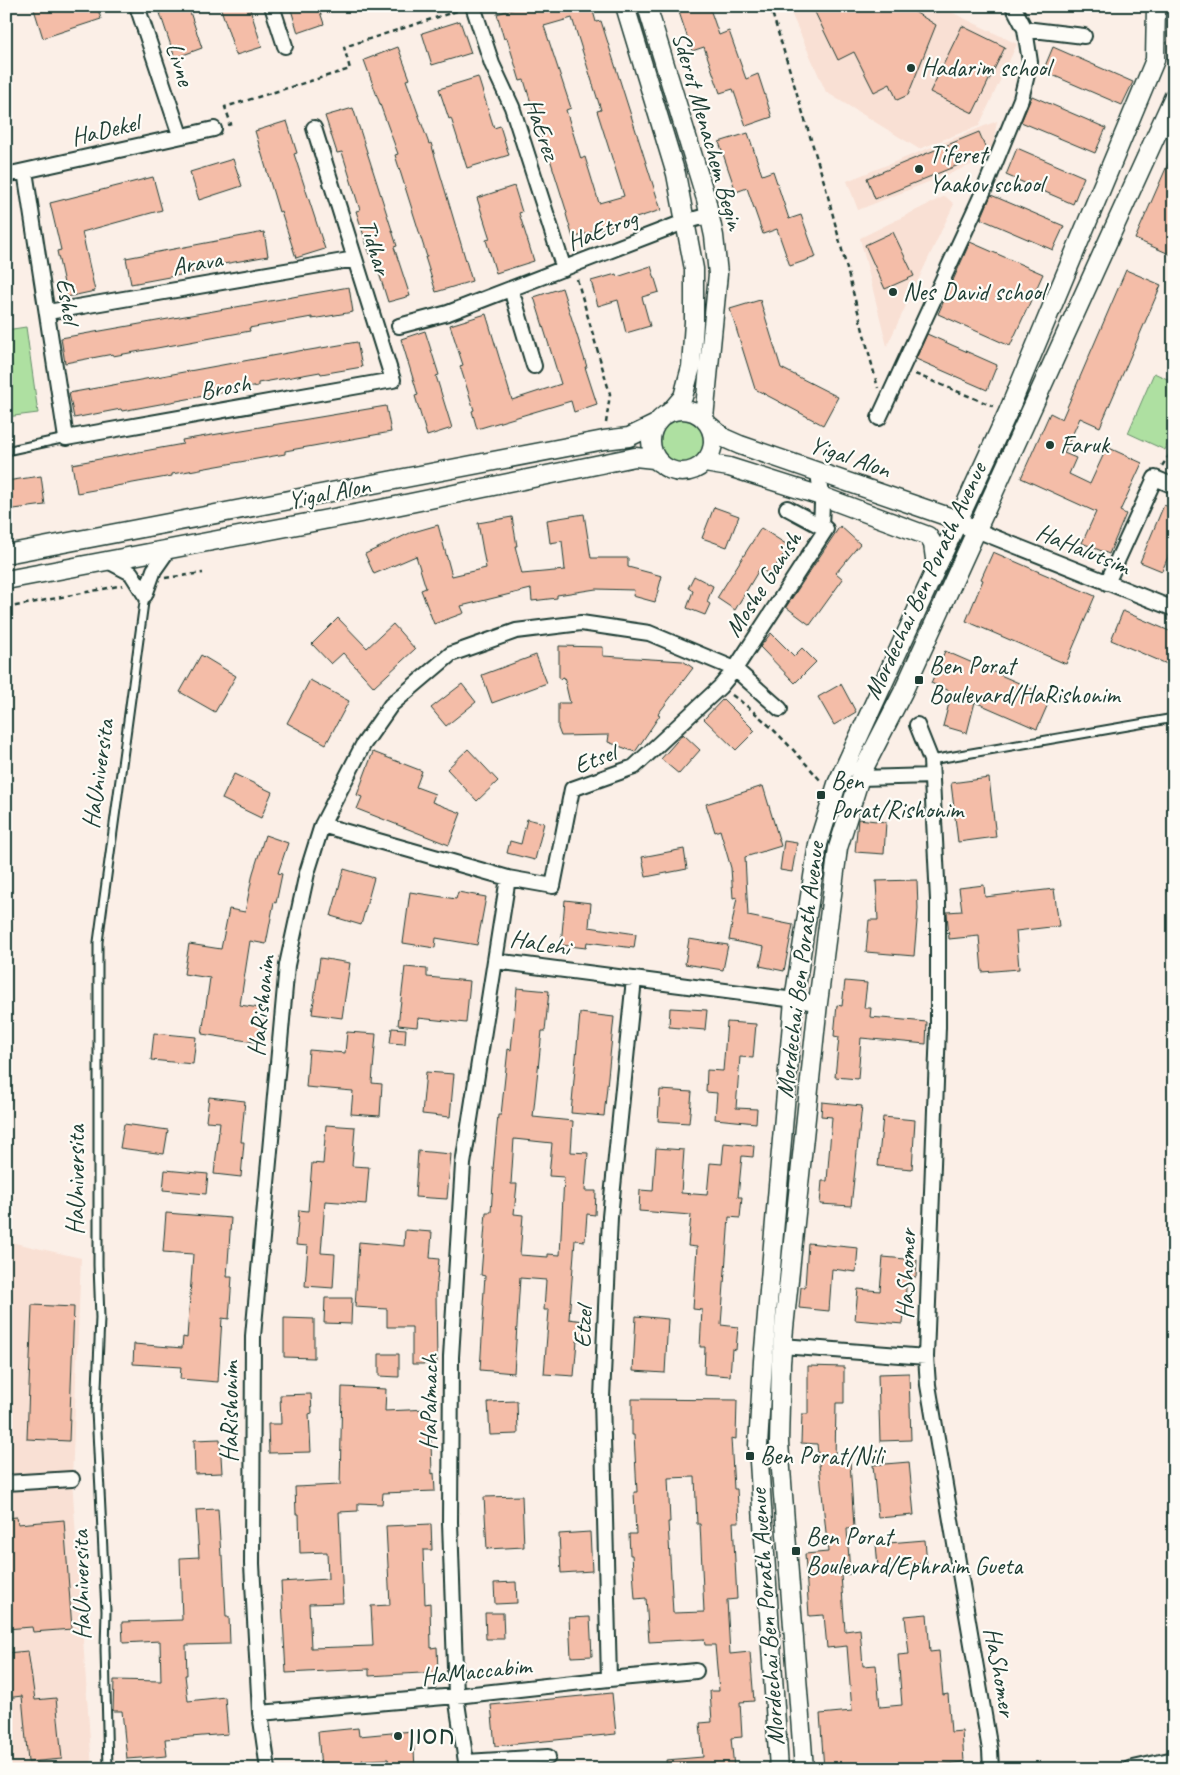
<svg xmlns="http://www.w3.org/2000/svg" width="1180" height="1775" font-family="Caveat,'Playpen Sans Hebrew',sans-serif">
  <style>
    .built { fill: #f9e0d4 }
    .green { fill: #aee0a1; stroke: #668e6a }
    .building { fill: #f4bda8; stroke: #1f3d34; fill-rule: evenodd }
    .lines { fill: none; stroke-linecap: round; stroke-linejoin: round }
    .service-casing { stroke: #1f3d34; stroke-width: 11 }
    .minor-casing { stroke: #1f3d34; stroke-width: 18 }
    .tertiary-casing { stroke: #1f3d34; stroke-width: 21 }
    .path { stroke: #1f3d34; stroke-width: 2.5; stroke-dasharray: 5 4; stroke-linecap: butt }
    .service { stroke: #fdfcf7; stroke-width: 7 }
    .minor { stroke: #fdfcf7; stroke-width: 14 }
    .tertiary { stroke: #fdfcf7; stroke-width: 18 }
    .poi-dot { fill: #1f3d34; stroke: #fdfcf7; stroke-width: 2 }
    .labels { text-anchor: middle; dominant-baseline: central; stroke-width: 4.5; stroke-linejoin: round; paint-order: stroke }
    .street-label { font-size: 25px; fill: #1f3d34; stroke: #fdfcf7 }
    .poi-label { font-size: 25px; fill: #1f3d34; stroke: #fdfcf7; text-anchor: start }
  </style>
  <rect width="100%" height="100%" fill="#fbefe7"/>
  <filter id="ink" filterUnits="userSpaceOnUse"><feTurbulence type="fractalNoise" baseFrequency=".02" numOctaves="2"/><feDisplacementMap in="SourceGraphic" scale="10" xChannelSelector="R" yChannelSelector="G"/><feConvolveMatrix kernelMatrix="1 2 1 2 8 2 1 2 1" color-interpolation-filters="sRGB"/></filter>
  <g filter="url(#ink)">
    <path class="built" d="M788,6h156l1,3 72,35 -38,82 -60,23 -93,-57z
      M997,121l-6,36 -133,53 -11,-29z
      M945,196l9,8 -67,142 -27,-108z
      M6,1241l75,17 -9,221 20,290h-86z"/>
    <path class="green" d="M26,327l12,86 -32,4v-87z
      M1154,373l20,9v47l-9,21 -37,-17z
      M657 441a25 25 0 1 1 50 0a25 25 0 1 1-50 0Z"/>
    <path class="building" d="M33,6h64l4,13 -58,19z
      M172,6h16l14,42 -27,10 -16,-48z
      M220,6h29l13,41 -26,8z
      M290,6h28l6,18 -26,9z
      M522,6h78v3l-7,2 3,11 5,-1 60,189 -88,28 -7,-24 1,-1 -17,-54h-2l-24,-79 -4,1 -13,-43 -3,1 -7,-25zM572,18l29,92 -4,1 27,85 -25,7 -14,-46 -4,2 -15,-49 5,-2 -27,-82z
      M677,6h32l10,29 10,-4 17,48 12,-5 14,43 -26,9 -13,-37 -13,4 -16,-46 -12,4z
      M812,6h93l31,19 -28,70 -11,5 -7,-16 -16,8 -20,-40 -16,8z
      M460,21l11,32 -39,12 -10,-32z
      M962,26l43,21 -32,66 -43,-21z
      M398,47l12,32 -4,1 23,64 2,-1 41,138 -36,11 -11,-35h2l-32,-102 3,-1 -34,-94z
      M1053,47l80,35 -11,23 -79,-34z
      M478,77l16,51 6,-2 9,29 -42,13 -16,-50 -2,1 -10,-30z
      M1032,96l74,32 -11,25 -74,-31z
      M353,108l44,138 -3,1 16,49 -22,6 -15,-48 -3,1 -14,-44 4,-1 -18,-58 -5,1 -12,-37z
      M287,121l10,32 -3,1 31,95 -29,9 -15,-47 -2,1 -24,-81z
      M979,132l9,21 -113,46 -8,-21z
      M748,133l14,42 11,-4 16,48 12,-4 15,42 -26,9 -13,-37 -14,5 -16,-46 -11,4 -17,-50z
      M1017,148l67,29 -11,27 -67,-29z
      M1174,150v106l-39,-17z
      M233,159l9,27 -43,14 -9,-28z
      M153,177l9,33 -80,22 13,59 -28,6 -10,-46 4,-1 -11,-47z
      M514,186l8,26 -3,1 15,48 -38,12 -10,-33 4,-1 -13,-41z
      M991,195l73,31 -11,24 -72,-31z
      M264,232l4,24 -50,9v3l-87,16 -5,-26z
      M893,232l21,44 -29,13 -20,-44z
      M970,242l73,32 -33,72 -72,-32z
      M651,266l8,26 -17,5 8,29 -24,7 -8,-33 -20,6 -7,-25 25,-7 1,3z
      M1126,270l35,15 -61,142 -20,-9 -16,35 12,5 -7,16 21,10 17,-37 35,16 -22,48 6,3 -17,40 -27,-11 14,-31 -75,-34 29,-65 12,6z
      M349,287l4,25 -41,7v-2l-63,11 1,3 -137,25v-2l-48,9 -4,-25z
      M562,288l25,79h-2l12,37 -23,8 -3,-11 -94,28 -5,-18 2,-1 -14,-44 3,-1 -13,-40 36,-11 26,86 49,-16 -27,-87z
      M760,300l21,68 57,29 -15,28 -68,-36 -25,-80z
      M425,331l14,44 -3,1 16,52 -25,8 -12,-40 3,-1 -17,-56z
      M927,334l70,31 -10,25 -71,-31z
      M357,342l5,25 -41,7 -1,-2 -62,11v3l-136,25 -1,-2 -47,9 -5,-25 235,-43v1z
      M386,406l5,26 -106,19v3l-113,20v2l-95,17 -5,-29 111,-20 -1,-4z
      M41,476l4,29 -39,5v-29z
      M1164,505l10,4v34l-12,28 -22,-9z
      M714,507l25,9 -12,31 -25,-9z
      M584,514l7,44h37v9l34,9 -7,26 -22,-6 1,-6 -38,-1 -39,6v3l-25,3 -1,-12 -70,17 3,7 -30,11 -13,-34 5,-2 -10,-32 -42,18 -9,-20 45,-21 28,-8 14,51 34,-8 -8,-45 34,-6 5,29h-2l7,28 43,-4 -3,-29 -12,2 -3,-23z
      M840,526l20,18 -24,29 7,6 -33,46 -24,-18z
      M761,528l28,18 -19,29 -10,-7 -25,42 -18,-12z
      M993,552l102,44 -29,68 -100,-43 17,-41 -2,-1z
      M694,576l19,10 -6,16 3,2 -5,11 -18,-7 6,-17 -5,-3z
      M1123,611l51,22v34l-63,-27z
      M338,618l29,30 26,-24 22,25 -41,38 -31,-34 -12,11 -19,-20z
      M771,633l23,23 8,-8 14,14 -21,21 -35,-36z
      M559,646l44,1v9l80,5 10,7 -35,46 2,1 -25,37 -27,-10 1,-7 -48,1 -3,-8v-25h12l-6,-26 -5,2z
      M945,651l106,46 -14,32 -62,-27 -8,31 -24,-7 9,-34 -21,-9z
      M201,655l35,21 -21,36 -35,-20z
      M536,655l11,28 -55,20 -10,-28z
      M310,680l39,21 -23,43 -39,-21z
      M462,684l14,18 -30,24 -15,-18z
      M841,684l15,28 -22,13 -16,-28z
      M723,699l32,32 -19,19 -32,-31z
      M683,734l17,16 -21,24 -18,-15z
      M468,749l30,32 -21,20 -30,-32z
      M373,752l49,19 -6,16 19,7 -3,8 29,11 -12,32 -92,-36 5,-12 -5,-2z
      M234,774l38,18 -11,26 -39,-19z
      M989,778l7,59 -38,5 -7,-59z
      M763,786l18,60 -36,11 3,59 45,9 -9,46 -24,-5 4,-19 -35,-7 8,-43 -4,1 -2,-30 -11,-38 -5,2 -9,-28z
      M527,819l17,4 -9,37 -28,-7 3,-12 11,3z
      M858,819l28,3 -2,32 -29,-2z
      M265,835l23,8 -10,30 4,1 -6,29 -2,-1 -8,42 -16,-3 -10,64 26,4 -5,34 -59,-9 8,-56 -26,-4 5,-30 32,5 8,-40 16,3 8,-39z
      M784,841l13,2 -5,29 -12,-2z
      M684,849l3,20 -41,8 -4,-20z
      M344,869l30,9 -13,47 -30,-9z
      M917,880l1,29 -4,47 -48,-4 3,-32h9l-2,-39z
      M984,885l1,12 69,-8 5,37 -43,5 3,38 -37,3 -3,-36 -30,3 -2,-27 15,-1 -3,-23z
      M410,892l46,7 2,-7 28,5 -9,48 -41,-7 -1,10 -32,-5z
      M565,900l26,3 -2,24 47,7 -2,14 -47,-6 -1,6 -25,-3z
      M689,939l39,6 -5,25 -38,-6z
      M320,958l30,5 -8,55 -30,-4z
      M405,967l22,2v8l43,4 -4,42 -48,-5 -1,9 -19,-2z
      M845,981l22,2 -3,25h7l-1,9 57,5 -1,22 -65,-6 -3,41 -23,-2 4,-40 -5,-1 3,-31 5,1z
      M517,988l32,3 -4,40h-3l-9,86 40,4 -2,31 17,1 -3,38h11l-1,24 -8,-1 -2,27 -10,-1 -6,79 14,2 -1,20h-5l-3,35 -30,-2 5,-64h-5l2,-30 -26,-2 -6,95 -34,-3 4,-64 -1,-1 2,-29 -4,-1 5,-63h5l3,-42 -1,-1 5,-54h3l7,-66 3,1zM514,1139l38,4 -3,33 15,1 -4,78 -12,-1v3l-28,-2 3,-40 -9,-1 3,-30h-6z
      M670,1008l37,2 -2,20 -36,-3z
      M580,1013l34,4 -10,99 -33,-3z
      M727,1022l29,2 -3,34 -13,-1 -4,51 21,1 -1,14 -41,-4 2,-26 -11,-1 1,-22 16,1z
      M392,1028l14,1 -1,15 -15,-1z
      M347,1032l29,2 -4,49 10,1 -2,32 -29,-2 2,-23 -47,-4 3,-37 36,3z
      M154,1033l42,4 -3,27 -42,-4z
      M426,1072l28,2 -4,43 -28,-3z
      M660,1090l32,2 -3,31 -31,-2z
      M209,1097l36,4 -4,41h3l-3,35 -27,-3 6,-52 -14,-1z
      M822,1102l40,4 -11,100 -31,-2 2,-23h5l5,-64 -11,-1z
      M883,1117l32,3 -3,49 -34,-3z
      M124,1124l44,6 -4,24 -44,-6z
      M326,1125l29,2 -3,39 17,1 -3,37 -41,-3 -4,52 14,1 -2,34 -28,-2 3,-40 -12,-1 3,-35 9,1 4,-48 11,1z
      M724,1143l30,3 -1,11 -11,-1 -4,41h4l-2,21 -11,-1 -8,108 17,2 -2,23 -4,-1 -2,27 -26,-2 1,-27h-5l2,-37 -9,-1 4,-62 -9,-1 3,-31 -52,-4 1,-21 13,1 3,-43 28,2 -3,43 26,2 3,-32 12,1z
      M418,1151l33,3 -4,45 -32,-2z
      M165,1170l43,4 -2,20 -43,-4z
      M166,1213l65,5 -4,59h5l-3,42 -7,-1 -4,64 -38,-3 1,-12 -48,-3 1,-20 48,4 1,-11 4,1 6,-84 -30,-2z
      M405,1230l27,2 -2,26 9,1 -3,34 1,71h-25v-37h-25v-18l-32,-2 4,-65 45,4z
      M808,1243l50,5 -2,24 -24,-3 -3,42 -30,-3 2,-21h4z
      M883,1257l34,3 -1,17h-9l-4,47 -48,-4 3,-31 22,2z
      M325,1298h27l-1,26 -27,-1z
      M32,1305l42,2 -5,134 -42,-2z
      M636,1316l32,3 -3,54 -32,-2z
      M284,1318l30,1v39l-30,-1z
      M379,1354h20v23l-20,-1z
      M808,1366l36,1v36h-8l-1,59 15,-1 4,67 -7,1 3,45 -9,1 4,56 15,-2 3,37 13,-1 4,42 22,-2 -4,-50 11,-1 -4,-38 22,-2 3,38 9,-1 4,44 5,-1 3,38 11,-1 2,31 -61,7h-79l-4,-55 32,-3 -5,-65 -20,2 -3,-33 -15,1 -4,-62 23,-2 -11,-108 -16,-1 1,-29h6z
      M909,1373l2,67 -31,1 -2,-67z
      M342,1387l44,2 -1,22 45,-2 2,65 2,-1 1,18 -52,2 -1,11 -24,-1v8l-19,1 4,91 -34,1 2,44 62,-2 -2,-40 19,-1 -4,-79 45,-2 1,26h-9l2,54 5,-1 1,45 6,-1 1,25 -69,4v-7l-83,4 -5,-91 47,-3 -1,-27 -27,1 -1,-39h-3l-1,-27 45,-2z
      M311,1394l1,19 -3,1 2,38 -42,1 -1,-29h13l-1,-29z
      M632,1399l105,1 -1,39 -5,-1 3,51h3l2,33h-6l4,77 -10,1 3,54 20,-2 4,49 -14,1 2,35 -11,1 3,29 -24,2h-43l-1,-9 37,-3 -3,-34 12,-1 -2,-31h9l-4,-46h-10l-1,-6 -55,3 -3,-44 -11,1 -3,-44h-2l-1,-21h7l-2,-42h3l-3,-57h-2zM695,1477l2,47h3l4,88 -31,1 -5,-91h2l-2,-44z
      M517,1401l1,33 -28,1 -2,-33z
      M220,1439l2,34 -27,1 -1,-34z
      M909,1462l5,53 -36,3 -5,-53z
      M522,1496l2,51 -37,2 -3,-52z
      M218,1509l3,47h2l3,61h3l1,27 -44,1 1,30h-2l3,26 37,-4 3,37 -63,5 2,17 -40,3 -5,-48h-9l1,-31 47,1 -1,-40 -37,2 -1,-21 60,-2 -2,-62 19,-1 -3,-47z
      M17,1517l1,7 46,-4 8,109 -39,3 -1,-5 -26,2v-111z
      M590,1532l2,39 -31,2 -2,-39z
      M925,1540l2,23 -49,4 -2,-23z
      M516,1582l1,21 -22,1 -1,-21z
      M485,1613h18l1,26h-18z
      M590,1617l2,39 -21,1 -2,-39z
      M28,1651l7,49 21,-2 6,61 -34,3 -6,-66 -16,2v-45z
      M612,1693l4,41 -121,12 -4,-41z
      M358,1728l1,8 54,-5 2,38h-23l-4,-10 -26,1 1,9h-42l-3,-37z"/>
    <g class="lines">
      <defs>
        <path id="service" d="M6,451l60,-13
          M931,760l243,-42
          M108,1769l-3,-120 1,-38 -10,-200 4,-93 -2,-53v-323l47,-347"/>
        <path id="minor" d="M137,6l43,129
          M272,6l13,40
          M473,6l19,58 20,43 52,162
          M1025,29l59,7
          M25,171l41,267 327,-58 -79,-252
          M6,175l208,-46
          M511,289l23,77
          M48,312l307,-53
          M399,326l49,-13 236,-91 26,-7
          M879,418l105,-228 37,-91 9,-37 -5,-33 -12,-23
          M818,472l4,32 -1,22
          M976,530l198,79
          M108,561l23,12 14,22
          M1107,583l48,-105 19,8
          M145,595l9,-25 14,-20
          M917,725l14,35 7,140v127l-12,330 2,28 62,365 1,19
          M860,778l72,-2
          M322,825l186,53 45,8 19,-97 62,-22 86,-80 15,-18 91,-140 -39,-21
          M508,878l-45,286 -12,193 -1,165 6,174 10,66 82,-5
          M495,961l323,42
          M782,1346l144,11
          M6,1483l66,-4
          M609,1679l-7,-281 8,-181 24,-238
          M260,1713l196,-17 153,-17 87,-8
          M268,1769l-8,-56 -8,-149 1,-228 34,-371 20,-92 15,-48 41,-80 28,-40 60,-51 65,-23 65,-8 68,10 86,36 45,40
          M1129,1769l45,-10"/>
        <path id="tertiary" d="M625,6l51,168 18,95v53l-3,45 -8,30 -13,15
          M647,6l59,193 8,37 4,38 -14,144
          M651 441a31 31 0 1 1 62 0a31 31 0 1 1-62 0Z
          M710,426l14,12 16,7 209,72 20,10
          M705,463l24,4 92,29 107,40 5,8 3,22
          M6,554l598,-114 25,-3 27,-13
          M6,580l370,-70 259,-53 19,2 6,4
          M779,1769l-21,-323 5,-85 31,-361 24,-156 19,-60 171,-372 147,-352 1,-54
          M804,1769l-25,-326 2,-80 3,-35 34,-325 20,-155 23,-74 42,-82 271,-596"/>
      </defs>
      <use href="#service" class="service-casing"/>
      <use href="#minor" class="minor-casing"/>
      <use href="#tertiary" class="tertiary-casing"/>
      <path class="path" d="M770,6l55,179 53,203
        M228,125l3,-1 -6,-17 125,-38 -6,-22 116,-37
        M577,279l33,115 -4,29
        M915,374l78,32
        M1162,466l12,-18
        M165,578l38,-5
        M6,608l117,-23
        M732,695c34,24 62,55 89,86"/>
      <use href="#service" class="service"/>
      <use href="#minor" class="minor"/>
      <use href="#tertiary" class="tertiary"/>
    </g>
  </g>
  <g class="poi-dot">
    <circle cx="911" cy="68" r="5"/>
    <circle cx="919" cy="169" r="5"/>
    <circle cx="893" cy="292" r="5"/>
    <circle cx="1050" cy="445" r="5"/>
    <rect x="914" y="675" width="10" height="10" rx="2.5"/>
    <rect x="816" y="790" width="10" height="10" rx="2.5"/>
    <rect x="745" y="1451" width="10" height="10" rx="2.5"/>
    <rect x="791" y="1546" width="10" height="10" rx="2.5"/>
    <circle cx="398" cy="1736" r="5"/>
  </g>
  <g class="labels">
    <g class="street-label">
      <text transform="translate(180 64) rotate(72)">Livne</text>
      <text transform="translate(542 129) rotate(71)">HaErez</text>
      <text transform="translate(105 130) rotate(-13)">HaDekel</text>
      <text transform="translate(708 131) rotate(74)">Sderot Menachem Begin</text>
      <text transform="translate(602 230) rotate(-21)">HaEtrog</text>
      <text transform="translate(375 247) rotate(73)">Tidhar</text>
      <text transform="translate(197 263) rotate(-10)">Arava</text>
      <text transform="translate(68 301) rotate(81)">Eshel</text>
      <text transform="translate(225 387) rotate(-10)">Brosh</text>
      <text transform="translate(850 457) rotate(19)">Yigal Alon</text>
      <text transform="translate(329 493) rotate(-11)">Yigal Alon</text>
      <text transform="translate(1083 549) rotate(22)">HaHalutsim</text>
      <text transform="translate(925 581) rotate(-65)">Mordechai Ben Porath Avenue</text>
      <text transform="translate(763 584) rotate(-57)">Moshe Ganish</text>
      <text transform="translate(595 759) rotate(-21)">Etsel</text>
      <text transform="translate(98 774) rotate(-82)">HaUniversita</text>
      <text transform="translate(540 943) rotate(10)">HaLehi</text>
      <text transform="translate(800 970) rotate(-83)">Mordechai Ben Porath Avenue</text>
      <text transform="translate(261 1006) rotate(-84)">HaRishonim</text>
      <text transform="translate(76 1180) rotate(-90)">HaUniversita</text>
      <text transform="translate(906 1274) rotate(-88)">HaShomer</text>
      <text transform="translate(583 1327) rotate(-87)">Etzel</text>
      <text transform="translate(429 1402) rotate(-89)">HaPalmach</text>
      <text transform="translate(230 1412) rotate(-90)">HaRishonim</text>
      <text transform="translate(81 1585) rotate(-91)">HaUniversita</text>
      <text transform="translate(767 1617) rotate(-94)">Mordechai Ben Porath Avenue</text>
      <text transform="translate(476 1671) rotate(-6)">HaMaccabim</text>
      <text transform="translate(1000 1672) rotate(80)">HaShomer</text>
    </g>
    <g class="poi-label">
      <text x="921" y="68">Hadarim school</text>
      <text x="929" y="155">Tiferet<tspan x="929" dy="29">Yaakov school</tspan></text>
      <text x="903" y="292">Nes David school</text>
      <text x="1060" y="445">Faruk</text>
      <text x="929" y="666">Ben Porat<tspan x="929" dy="29">Boulevard/HaRishonim</tspan></text>
      <text x="831" y="781">Ben<tspan x="831" dy="29">Porat/Rishonim</tspan></text>
      <text x="760" y="1456">Ben Porat/Nili</text>
      <text x="806" y="1537">Ben Porat<tspan x="806" dy="29">Boulevard/Ephraim Gueta</tspan></text>
      <text x="408" y="1736">חסון</text>
    </g>
  </g>
  <rect width="1180" height="1775" fill="none" stroke="#fdfcf7" stroke-width="25"/>
  <rect x="12" y="12" width="1155" height="1750" fill="none" stroke="#1f3d34" stroke-width="2" filter="url(#ink)"/>
</svg>
